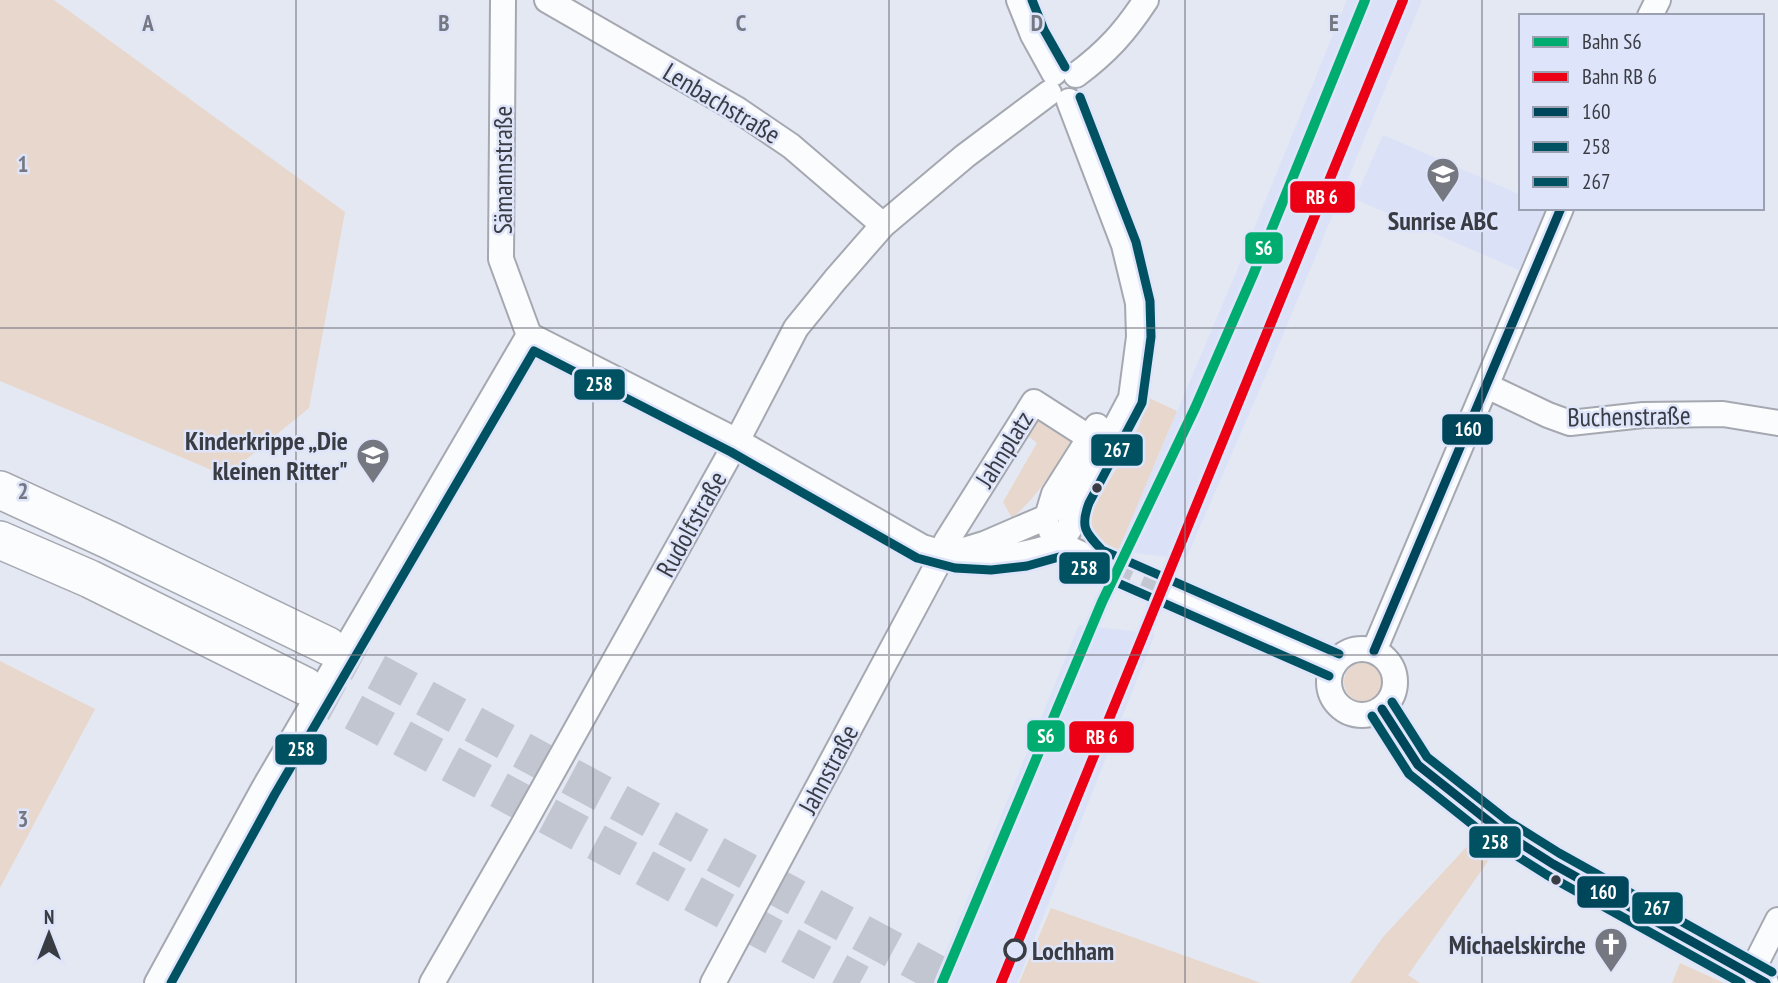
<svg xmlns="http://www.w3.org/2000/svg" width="1778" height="983" font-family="'PT Sans Narrow',sans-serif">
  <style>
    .built { fill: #dbe1f6 }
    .green { fill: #e8d7cc }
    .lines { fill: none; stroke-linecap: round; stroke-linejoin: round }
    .minor-tunnel { stroke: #c2c6d0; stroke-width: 24; stroke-dasharray: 24 12; stroke-linecap: butt }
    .highway-tunnel { stroke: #c2c6d0; stroke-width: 37; stroke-dasharray: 37 18; stroke-linecap: butt }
    .minor-casing { stroke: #a5a8b0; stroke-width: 28 }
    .highway-casing { stroke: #a5a8b0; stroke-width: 40 }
    .minor { stroke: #fbfcfd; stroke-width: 24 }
    .highway { stroke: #fbfcfd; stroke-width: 37 }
    .bus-1-casing { stroke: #dee4f9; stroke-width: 14 }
    .bus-2-casing { stroke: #dee4f9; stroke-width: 14 }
    .bus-3-casing { stroke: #dee4f9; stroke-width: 14 }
    .bus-1 { stroke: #00465a; stroke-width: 9 }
    .bus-2 { stroke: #005262; stroke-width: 9 }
    .bus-3 { stroke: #005262; stroke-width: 9 }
    .rail-1-casing { stroke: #dee4f9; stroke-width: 16 }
    .rail-2-casing { stroke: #dee4f9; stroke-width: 16 }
    .rail-1 { stroke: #00ac6f; stroke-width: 10 }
    .rail-2 { stroke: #ec0016; stroke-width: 10 }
    .grid { fill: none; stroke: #767881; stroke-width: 2; stroke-opacity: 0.55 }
    .bus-dot { fill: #3a3c44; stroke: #dee4f9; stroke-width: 2.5 }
    .stop-dot { fill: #dee4f9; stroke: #3a3c44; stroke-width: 3.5 }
    .labels { text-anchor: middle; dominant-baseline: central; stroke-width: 5; stroke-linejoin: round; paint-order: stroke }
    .street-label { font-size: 26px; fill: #3a3c44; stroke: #dee4f9 }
    .poi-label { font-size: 26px; font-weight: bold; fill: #3a3c44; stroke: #dee4f9; text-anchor: end }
    .stop-label { font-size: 26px; font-weight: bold; fill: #3a3c44; stroke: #dee4f9; text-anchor: start }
    .grid-label { font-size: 23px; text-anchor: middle; font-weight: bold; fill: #767881; stroke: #dee4f9; stroke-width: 5; stroke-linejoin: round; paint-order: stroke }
    .line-badge { stroke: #dee4f9; stroke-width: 2.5 }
    .badge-label { font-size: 19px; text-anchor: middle; font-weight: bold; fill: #fff }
  </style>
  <rect width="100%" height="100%" fill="#e4e8f3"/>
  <path class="built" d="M1347,0h75l-150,361 -86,198 -68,-8 122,-288z
    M1383,135l138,60v13h25l-27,62 -164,-71z
    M1079,625l76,9 -138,349h-84z"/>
  <path class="green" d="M0,0h54l291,212 -36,196 -83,68 -226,-95z
    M1147,397l30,14 -59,140 -20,-7 -6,-16v-19l26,-43 22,-42z
    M1039,418l33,22c-18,28 -33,56 -60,78l-9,-16 34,-59 -10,-8z
    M0,661l95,48 -95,179z
    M1344 682a20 20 0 1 1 40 0a20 20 0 1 1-40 0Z
    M1471,842l20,15 -83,118 12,8h-70l33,-46z
    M1051,908l210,75h-242z
    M1680,963l44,20h-52z"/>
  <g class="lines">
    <path class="minor-tunnel" d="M1109,567l63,27"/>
    <path class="highway-tunnel" d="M328,646l627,337
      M305,686l555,297"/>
    <defs>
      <path id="minor" d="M503,0l-2,259 28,76
        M547,0l191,110 53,36 92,79
        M1019,0l14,35 21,38
        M1650,16l8,-16
        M1076,75c31,-23 49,-43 70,-75
        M1487,386l61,29 22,8 73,-8 80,-1 55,9
        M1047,517l7,-23 43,-68
        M1051,531l9,13 49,23
        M1060,544l10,-16 2,-17 6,-13 53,-100 8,-61 -1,-34 -14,-58 -55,-144
        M961,551l23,-7 63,-27
        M1172,594l94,39 68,32
        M1329 682a33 33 0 1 1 66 0a33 33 0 1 1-66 0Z
        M1374,651l187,-443
        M1382,709l36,56 83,66 52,33 213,119
        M1751,973l27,-53
        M157,983l107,-195 265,-453 208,106 185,106c49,16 90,13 138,-3
        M432,983l91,-158 214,-384 59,-113 39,-48 48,-55 82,-69 84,-63
        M713,983l230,-429 3,-12 88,-140 56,36"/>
      <path id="highway" d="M0,490l109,50 219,106
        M0,540l90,39 215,107"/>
    </defs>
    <use href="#minor" class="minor-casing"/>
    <use href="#highway" class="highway-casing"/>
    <use href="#minor" class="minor"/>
    <use href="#highway" class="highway"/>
    <defs>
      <path id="bus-1" d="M1374,651l187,-443
        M1382,709l36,56 83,66 52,33 213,119"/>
      <path id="bus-2" d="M1372,716l37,58 84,67 54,34 194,108
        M171,983l104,-189 259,-443 197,101 186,106 38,10 36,2 36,-4 32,-9 270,119"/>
      <path id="bus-3" d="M1032,0l12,30 21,37
        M1080,97l56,145 14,59 1,36 -9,66 -53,100c-9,24 -4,29 13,47l237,104
        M1392,702l35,55 81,64 51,32 213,119"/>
    </defs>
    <use href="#bus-1" class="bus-1-casing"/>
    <use href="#bus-2" class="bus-2-casing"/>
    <use href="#bus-3" class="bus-3-casing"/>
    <use href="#bus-1" class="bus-1"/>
    <use href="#bus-2" class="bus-2"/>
    <use href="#bus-3" class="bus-3"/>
    <defs>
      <path id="rail-1" d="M942,983l160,-381 93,-194 58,-133 112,-275"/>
      <path id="rail-2" d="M1001,983l402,-983"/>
    </defs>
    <use href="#rail-1" class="rail-1-casing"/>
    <use href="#rail-2" class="rail-2-casing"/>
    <use href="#rail-1" class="rail-1"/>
    <use href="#rail-2" class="rail-2"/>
  </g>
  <path class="grid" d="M296,0v983M593,0v983M889,0v983M1185,0v983M1482,0v983M0,328h1778M0,655h1778"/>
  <defs>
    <symbol id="school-pin" viewBox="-11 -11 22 30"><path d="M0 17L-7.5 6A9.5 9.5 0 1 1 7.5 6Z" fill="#767881" stroke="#dee4f9"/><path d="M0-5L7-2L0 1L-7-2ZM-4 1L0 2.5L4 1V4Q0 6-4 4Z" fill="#fff"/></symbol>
    <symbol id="church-pin" viewBox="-11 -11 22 30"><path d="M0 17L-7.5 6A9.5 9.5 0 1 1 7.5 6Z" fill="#767881" stroke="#dee4f9"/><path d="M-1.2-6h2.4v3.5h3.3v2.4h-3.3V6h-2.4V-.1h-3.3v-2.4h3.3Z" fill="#fff"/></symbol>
  </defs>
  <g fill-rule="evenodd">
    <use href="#school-pin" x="1424" y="155" width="38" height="52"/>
    <use href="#school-pin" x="354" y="436" width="38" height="52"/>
    <use href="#church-pin" x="1592" y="925" width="38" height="52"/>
  </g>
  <g class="bus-dot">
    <circle cx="1097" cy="488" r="6"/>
    <circle cx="1556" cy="880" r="6"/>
  </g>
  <circle class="stop-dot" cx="1015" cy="950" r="10"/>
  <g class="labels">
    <g class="street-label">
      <text transform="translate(722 103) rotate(31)">Lenbachstraße</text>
      <text transform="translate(502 170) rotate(-90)">Sämannstraße</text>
      <text transform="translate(1629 416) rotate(-1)">Buchenstraße</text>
      <text transform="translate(1004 449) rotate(-58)">Jahnplatz</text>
      <text transform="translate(691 524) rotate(-61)">Rudolfstraße</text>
      <text transform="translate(828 769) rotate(-62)">Jahnstraße</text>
    </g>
    <g class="poi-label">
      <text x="1443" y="220" text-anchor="middle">Sunrise ABC</text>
      <text x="348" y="440">Kinderkrippe „Die<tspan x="348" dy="30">kleinen Ritter"</tspan></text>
      <text x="1586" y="944">Michaelskirche</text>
    </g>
    <g class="stop-label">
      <text x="1032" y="950">Lochham</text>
    </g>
  </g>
  <g class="grid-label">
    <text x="148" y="31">A</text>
    <text x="444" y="31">B</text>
    <text x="741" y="31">C</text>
    <text x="1037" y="31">D</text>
    <text x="1334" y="31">E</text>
    <text x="23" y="172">1</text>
    <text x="23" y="499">2</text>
    <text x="23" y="827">3</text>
  </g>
  <g class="line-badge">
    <rect x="1289" y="180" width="67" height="34" rx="7" fill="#ec0016"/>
    <rect x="1244" y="231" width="40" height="34" rx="7" fill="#00ac6f"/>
    <rect x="573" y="368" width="53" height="33" rx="7" fill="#005262"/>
    <rect x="1441" y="413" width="53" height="33" rx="7" fill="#00465a"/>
    <rect x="1090" y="433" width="54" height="34" rx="7" fill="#005262"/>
    <rect x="1058" y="551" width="53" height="34" rx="7" fill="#005262"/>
    <rect x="1026" y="719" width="40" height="34" rx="7" fill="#00ac6f"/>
    <rect x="1068" y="720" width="67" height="34" rx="7" fill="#ec0016"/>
    <rect x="274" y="733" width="54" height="33" rx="7" fill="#005262"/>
    <rect x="1468" y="825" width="54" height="34" rx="7" fill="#005262"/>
    <rect x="1576" y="875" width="54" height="34" rx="7" fill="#00465a"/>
    <rect x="1631" y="891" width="53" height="34" rx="7" fill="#005262"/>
  </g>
  <g class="badge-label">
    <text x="1322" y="204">RB 6</text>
    <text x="1264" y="255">S6</text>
    <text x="599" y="391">258</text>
    <text x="1468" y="436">160</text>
    <text x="1117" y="457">267</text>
    <text x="1084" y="575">258</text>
    <text x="1046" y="743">S6</text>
    <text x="1102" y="744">RB 6</text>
    <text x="301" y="756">258</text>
    <text x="1495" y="849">258</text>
    <text x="1603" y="899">160</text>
    <text x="1657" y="915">267</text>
  </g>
  <rect x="1519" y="14" width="245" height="196" fill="#dee4f9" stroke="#9ca1b1" stroke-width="2"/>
  <rect x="1533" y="37" width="35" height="10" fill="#00ac6f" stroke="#9ca1b1" stroke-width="2"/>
  <text x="1582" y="49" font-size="21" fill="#3a3c44">Bahn S6</text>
  <rect x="1533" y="72" width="35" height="10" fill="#ec0016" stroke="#9ca1b1" stroke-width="2"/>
  <text x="1582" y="84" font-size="21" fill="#3a3c44">Bahn RB 6</text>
  <rect x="1533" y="107" width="35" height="10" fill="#00465a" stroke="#9ca1b1" stroke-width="2"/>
  <text x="1582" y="119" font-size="21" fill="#3a3c44">160</text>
  <rect x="1533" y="142" width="35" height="10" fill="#005262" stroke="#9ca1b1" stroke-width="2"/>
  <text x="1582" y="154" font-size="21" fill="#3a3c44">258</text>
  <rect x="1533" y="177" width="35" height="10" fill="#005262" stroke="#9ca1b1" stroke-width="2"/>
  <text x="1582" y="189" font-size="21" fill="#3a3c44">267</text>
  <g transform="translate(49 934)" stroke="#dee4f9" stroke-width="5" paint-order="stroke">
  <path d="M0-5L12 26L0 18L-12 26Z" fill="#3a3c44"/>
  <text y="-10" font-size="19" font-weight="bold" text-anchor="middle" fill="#3a3c44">N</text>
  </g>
</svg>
